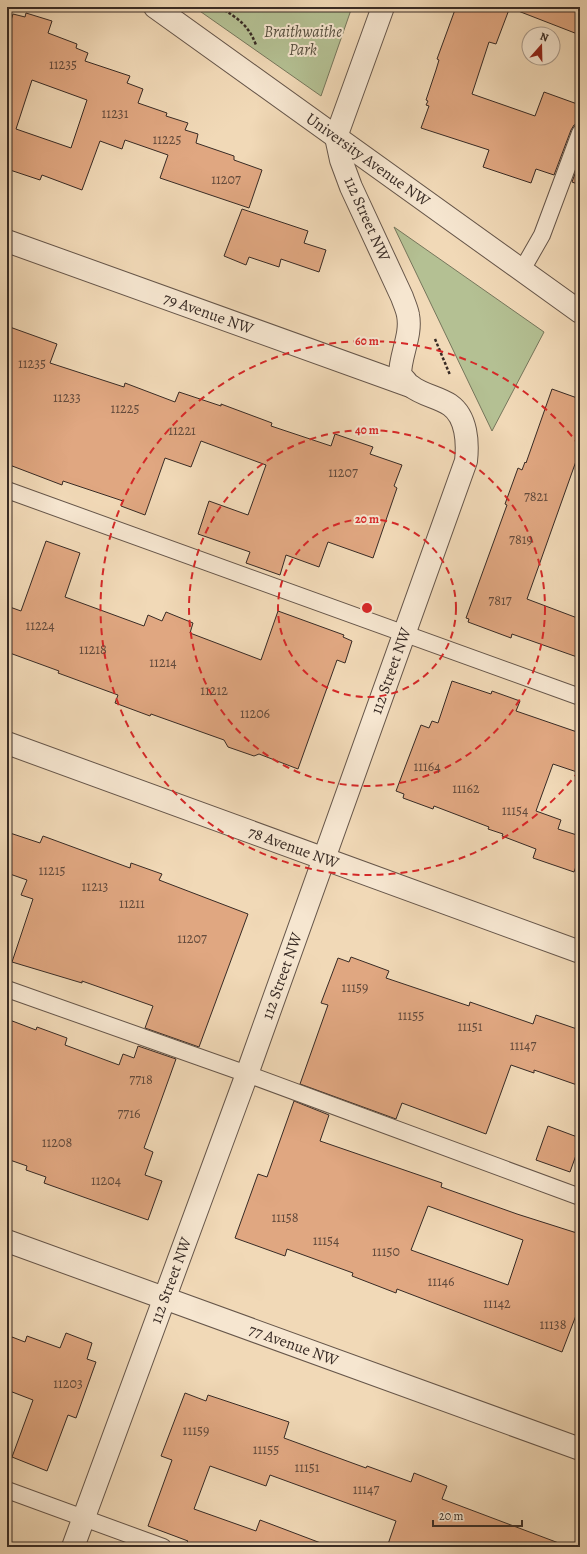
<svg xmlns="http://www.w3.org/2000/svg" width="587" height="1554" font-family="Alegreya,serif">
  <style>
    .green { fill: #b4c093; stroke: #76765c }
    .building { fill: #e0a781; stroke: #382b25; fill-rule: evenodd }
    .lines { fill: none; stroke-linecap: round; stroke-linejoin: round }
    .service-casing { stroke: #66564a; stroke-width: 18 }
    .minor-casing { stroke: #66564a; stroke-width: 24 }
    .path { stroke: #382b25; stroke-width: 2.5; stroke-dasharray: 3 2; stroke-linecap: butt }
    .service { stroke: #f6e6d0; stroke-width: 16 }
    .minor { stroke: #f6e6d0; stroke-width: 22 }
    .ring { fill: none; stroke: #d62828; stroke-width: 2; stroke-dasharray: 7 5 }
    .labels { text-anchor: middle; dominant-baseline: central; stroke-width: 4; stroke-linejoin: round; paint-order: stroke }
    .number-label { font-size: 14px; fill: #624a3c }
    .park-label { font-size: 16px; font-style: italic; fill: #575040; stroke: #f6e6d0 }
    .street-label { font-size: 16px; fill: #382b25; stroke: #f6e6d0 }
    .centre { fill: #d62828; stroke: #f6e6d0; stroke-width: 2 }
    .ring-label { font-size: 12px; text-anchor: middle; font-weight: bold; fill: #d62828; stroke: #f6e6d0; stroke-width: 4; stroke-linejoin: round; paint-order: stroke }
  </style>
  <rect width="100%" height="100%" fill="#f1d9b7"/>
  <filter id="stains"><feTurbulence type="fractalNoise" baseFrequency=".005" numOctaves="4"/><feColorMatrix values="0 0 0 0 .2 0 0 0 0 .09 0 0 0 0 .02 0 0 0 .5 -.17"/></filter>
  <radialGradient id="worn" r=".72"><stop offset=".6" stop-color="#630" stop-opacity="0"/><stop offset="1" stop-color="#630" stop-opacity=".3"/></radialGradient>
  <path class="green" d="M194,7h158l-31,89z
    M394,227l150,105 -52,99z"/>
  <path class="building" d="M456,7h54l-14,37 -7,-2 -17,52 63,22 9,-24 36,13v19l-6,1 -3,5 -17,45 -18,-6 -5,14 -48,-16 6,-17 -68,-22 8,-22 -3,-1 2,-4 -2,-1 10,-30 3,-10 -2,-1z
    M513,7h67v28l-67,-26z
    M26,13l26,8 -4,12 29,11 -1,4 12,5 -3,8 45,15 -3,7 16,6 -5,14 29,10 -1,3 22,7 -3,7 13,4 -2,9 38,13v4l28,10 -13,38 -89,-30 8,-23 -43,-15 -3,9 -22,-8 -18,49 -40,-15 -2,5 -33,-11v-136l6,-19 12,3zM32,80l55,20 -16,48 -55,-19z
    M580,160v25l-8,-3z
    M242,209l66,22 -4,12 22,7 -7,22 -38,-13 -2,8 -30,-10 -3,8 -22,-9z
    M7,326l50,18 -7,19 74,24 1,-4 50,19 4,-10 42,14v-2l51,19 -1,3 60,20 4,-12 38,13 -3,7 32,11 -8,21 3,2 -24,70 -45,-16 -9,25 -33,-12 -6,20 -34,-12 4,-11 -52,-18 11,-33 39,14 18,-50 -65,-24 -10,26 -26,-9 -20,57 -24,-9 2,-5 -60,-20 -1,4 -55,-21z
    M552,389l28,10v51l-53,149 53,20v39l-68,-24 -1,4 -43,-16 1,-3 -3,-1 41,-113 -2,-1 13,-36 4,2 3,-8 1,1z
    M46,541l34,12 -15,44 79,29 4,-11 14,6 4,-9 27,11 -3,10 71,27 17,-49 66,24 -1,2 9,4 -7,22 -8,-3 -39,109 -39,-15 -5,2 -26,-9 -4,-7 -73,-26 -1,2 -35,-13 3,-8 -60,-22 1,-2 -52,-19v-46l14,5z
    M452,681l39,13 1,-3 28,10 -4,10 64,22v40l-27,-9 -17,47 25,9 -3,9 22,7v19l-6,17 -41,-14 3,-9 -34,-13 1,-2 -15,-5 1,-2 -55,-21 -1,3 -30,-11 1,-4 -8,-3 25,-66 8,3 3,-7 6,2z
    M7,832l33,11 3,-7 87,32 1,-5 31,11 -3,6 89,34 -49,133 -54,-19 8,-22 -71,-25v2l-70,-21 21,-63 -12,-4 6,-15 -20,-7z
    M351,957l38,14 -3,7 83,28 1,-4 63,22 3,-9 44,15v56l-46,-16v3l-23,-8 -25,69 -84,-31 -6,16 -96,-35 28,-79 -7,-2 17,-45 11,4z
    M7,1019l29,11 1,-3 30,11 -2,7 54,20 4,-11 11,4 4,-12 38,13 -32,89 9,4 -8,23 17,6 -14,39 -104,-37 2,-6 -20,-7 1,-4 -20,-7z
    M294,1101l35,14 -9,26 122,42 -1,4 76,27 63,20v71l-18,47 -165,-63 -1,4 -44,-17 1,-3 -66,-24 -2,7 -50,-18 23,-64 9,3zM428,1206l95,34 -15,45 -97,-35z
    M548,1126l32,12v6l-10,28 -34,-12z
    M66,1333l26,10 -5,16 9,3 -20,56 -8,-3 -21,56 -35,-14 21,-57 -26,-10v-39l5,-14 13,5 2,-6 33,12z
    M185,1393l21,8 2,-6 81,27 -5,16 82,30 1,-2 44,16 3,-9 33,13 -5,13 122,46 -1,2h-176l9,-26 -126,-46 -4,11 -56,-20 -16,43 62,22 4,-11 66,25v2h-125l-14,-5 1,-1 -40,-15 24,-66 -11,-4z"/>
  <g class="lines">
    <defs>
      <path id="service" d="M522,270l20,-35 38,-102
        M7,490l573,207
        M7,989l240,85 333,123
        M7,1490l156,57"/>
      <g id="minor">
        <path id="s1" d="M155,7l425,305"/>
        <path id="s2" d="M7,241l403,145"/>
        <path id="s3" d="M7,743l573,209"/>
        <path id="s4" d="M7,1241l573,208"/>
        <path id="s5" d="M73,1547l174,-473 219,-613c2,-18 1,-44 -16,-56 -12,-8 -28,-10 -39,-19 -4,-2 -7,-8 -11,-11 0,-20 12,-40 8,-60 -1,-6 -4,-12 -6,-18l-51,-110 -10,-27 -5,-23 47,-130"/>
      </g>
    </defs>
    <use href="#service" class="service-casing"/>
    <use href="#minor" class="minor-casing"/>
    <path class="path" d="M220,7c18,12 28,17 36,38
      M435,339l15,36"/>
    <use href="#service" class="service"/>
    <use href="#minor" class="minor"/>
  </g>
  <g class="ring">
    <circle cx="367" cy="608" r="89"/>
    <circle cx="367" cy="608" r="178"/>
    <path d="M579 771A267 267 0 1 1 579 445"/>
  </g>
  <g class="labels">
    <g class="number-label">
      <text x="63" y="64">11235</text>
      <text x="115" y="113">11231</text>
      <text x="167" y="139">11225</text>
      <text x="226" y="179">11207</text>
      <text x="32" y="363">11235</text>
      <text x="67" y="397">11233</text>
      <text x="125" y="408">11225</text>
      <text x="182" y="430">11221</text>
      <text x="343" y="472">11207</text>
      <text x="536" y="496">7821</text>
      <text x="521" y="539">7819</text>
      <text x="500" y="600">7817</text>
      <text x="40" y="625">11224</text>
      <text x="93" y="649">11218</text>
      <text x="163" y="662">11214</text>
      <text x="214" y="690">11212</text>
      <text x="255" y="713">11206</text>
      <text x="427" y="766">11164</text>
      <text x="466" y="788">11162</text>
      <text x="515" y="810">11154</text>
      <text x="52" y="870">11215</text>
      <text x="95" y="886">11213</text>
      <text x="132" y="903">11211</text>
      <text x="192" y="938">11207</text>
      <text x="355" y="987">11159</text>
      <text x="411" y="1015">11155</text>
      <text x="470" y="1026">11151</text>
      <text x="523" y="1045">11147</text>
      <text x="141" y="1079">7718</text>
      <text x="129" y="1113">7716</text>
      <text x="57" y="1142">11208</text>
      <text x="106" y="1180">11204</text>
      <text x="285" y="1217">11158</text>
      <text x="326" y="1240">11154</text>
      <text x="386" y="1251">11150</text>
      <text x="441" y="1281">11146</text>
      <text x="497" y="1303">11142</text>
      <text x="553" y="1324">11138</text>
      <text x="68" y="1383">11203</text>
      <text x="196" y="1430">11159</text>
      <text x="266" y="1449">11155</text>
      <text x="307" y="1467">11151</text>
      <text x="366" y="1489">11147</text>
    </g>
    <g class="park-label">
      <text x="303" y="32">Braithwaithe<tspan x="303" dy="18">Park</tspan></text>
    </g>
    <g class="street-label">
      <text stroke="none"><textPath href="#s1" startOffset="262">University Avenue NW</textPath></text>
      <text transform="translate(367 219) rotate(66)">112 Street NW</text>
      <text stroke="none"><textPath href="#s2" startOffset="214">79 Avenue NW</textPath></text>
      <text stroke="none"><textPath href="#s5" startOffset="932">112 Street NW</textPath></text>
      <text stroke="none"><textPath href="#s3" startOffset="305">78 Avenue NW</textPath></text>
      <text stroke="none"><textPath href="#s5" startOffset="608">112 Street NW</textPath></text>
      <text stroke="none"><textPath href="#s5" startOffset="284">112 Street NW</textPath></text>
      <text stroke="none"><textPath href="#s4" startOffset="305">77 Avenue NW</textPath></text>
    </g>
  </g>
  <circle cx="367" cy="608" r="6" class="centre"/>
  <g class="ring-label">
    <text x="367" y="345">60 m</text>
    <text x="367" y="434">40 m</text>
    <text x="367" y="523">20 m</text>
  </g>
  <rect width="587" height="1554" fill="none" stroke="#f1d9b7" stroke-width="24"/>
  <rect x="8" y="8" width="571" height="1538" fill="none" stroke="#382b25" stroke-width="2"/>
  <rect x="12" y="12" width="563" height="1530" fill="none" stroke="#382b25"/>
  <g transform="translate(541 46) rotate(20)"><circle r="19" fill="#f6e6d0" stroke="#aa9b8c"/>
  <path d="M0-3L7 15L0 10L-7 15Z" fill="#8f2418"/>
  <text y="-6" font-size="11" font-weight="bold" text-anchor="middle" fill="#382b25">N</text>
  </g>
  <path d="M433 1520v6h89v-6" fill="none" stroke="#382b25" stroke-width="2"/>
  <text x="439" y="1520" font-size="12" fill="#382b25" stroke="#f6e6d0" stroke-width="3" paint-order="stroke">20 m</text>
  <rect width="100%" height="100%" filter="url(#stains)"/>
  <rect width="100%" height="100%" fill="url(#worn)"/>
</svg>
